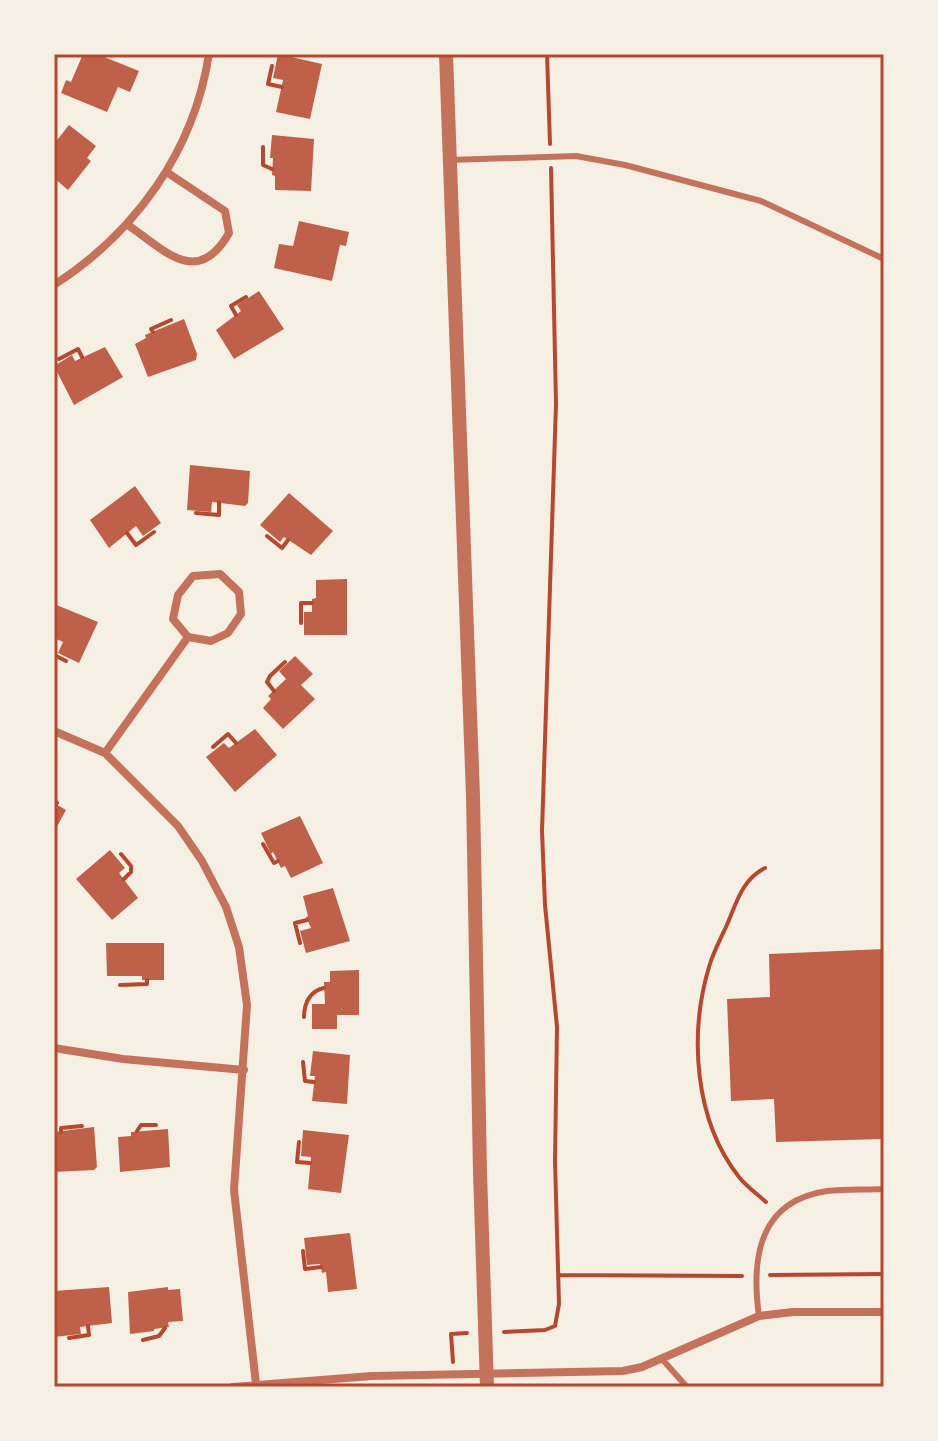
<svg xmlns="http://www.w3.org/2000/svg" width="938" height="1441" font-family="'Open Sans',sans-serif">
  <style>
    .building { fill: #bf614a }
    .lines { fill: none; stroke-linecap: round; stroke-linejoin: round }
    .path { stroke: #b5482f; stroke-width: 4 }
    .service { stroke: #c5725c; stroke-width: 6 }
    .minor { stroke: #c5725c; stroke-width: 8 }
    .tertiary { stroke: #c5725c; stroke-width: 14 }
    .neatline { fill: none; stroke: #b5482f; stroke-width: 3 }
  </style>
  <rect width="100%" height="100%" fill="#f6efe4"/>
  <path class="building" d="M83,54h14l42,17 -9,21 -12,-5 -11,25 -46,-19 5,-13 5,2z
    M278,54l44,10 -12,55 -34,-7 7,-32 -10,-2z
    M69,125l27,21 -9,12 4,3 -23,29 -14,-12v-34z
    M272,135l42,4 -3,52 -36,-1v-14l-3,-1 1,-17h-3z
    M299,221l50,11 -3,14 -6,-1 -8,36 -58,-13 5,-24 14,2z
    M259,291l25,38 -50,30 -18,-29 25,-19 -4,-6z
    M184,319l13,35 -1,6 -48,17 -13,-33 11,-6 -1,-3z
    M105,347l18,30 -49,28 -20,-39 18,-11 3,6z
    M190,465l60,6 -2,32 -3,3 -33,-4 -1,10 -24,-2z
    M135,486l26,37 -18,13 -7,-10 -27,22 -19,-28z
    M289,493l44,38 -22,24 -27,-18 -4,5 -20,-17z
    M347,579v56h-43v-23h8v-13l4,-1v-18z
    M54,604l44,18 -19,41 -21,-10 5,-11 -9,-4z
    M295,656l18,18 -12,11 14,14 -32,30 -20,-21 8,-9 -3,-3 18,-17 -7,-8z
    M255,729l22,26 -42,37 -29,-35 18,-14 5,5z
    M54,803l12,7 -12,22z
    M300,816l23,47 -32,15 -6,-12 -4,2 -8,-16 -2,2 -10,-21z
    M110,850l15,18 -6,5 19,25 -26,22 -36,-41z
    M333,888l17,53 -44,12 -6,-22 11,-3 -5,-11 2,-1 -5,-20z
    M106,943h58v37h-22v-4h-35z
    M884,949v190l-108,3 -2,-43 -43,2 -4,-102 43,-2 -1,-43z
    M359,970v45h-22v14h-25v-25h13l-1,-22h6v-11z
    M313,1051l37,4 -3,49 -35,-3 3,-25h-5z
    M94,1127l3,40 -3,3 -40,2 1,-40z
    M168,1129l2,38 -50,5 -2,-35 13,-1v-4z
    M303,1130l46,5 -8,58 -33,-4 3,-32 -10,-1z
    M350,1233l7,56 -29,3 -2,-20 -4,1 -2,-9 -13,1 -3,-27z
    M109,1287l3,36 -32,4 1,7 -27,3v-46z
    M168,1287v3l12,-1 3,32 -15,1 1,5 -15,2v2l-24,3 -2,-42z"/>
  <g class="lines">
    <path class="path" d="M547,54l3,90
      M272,66l-4,18 14,3
      M263,147v18l9,4
      M236,315l-5,-9 15,-9
      M153,332l-2,-3 20,-9
      M59,359l19,-10 4,8
      M196,513l23,2v-13
      M127,533l9,12 18,-13
      M267,536l15,12 6,-8
      M301,623v-20h11
      M54,655l12,6
      M274,691l-7,-9 3,-6 15,-14
      M213,747l15,-13 8,9
      M54,801l3,2
      M263,844l11,19 4,-2
      M121,854l10,12v6l-7,7
      M765,868c-24,12 -29,37 -39,59 -6,13 -13,26 -17,40 -20,67 -15,153 30,210 7,9 18,17 27,25
      M300,943l-5,-20 12,-3
      M120,985l27,-1v-4
      M304,1017c0,-14 6,-26 20,-29
      M303,1062l2,19 9,1
      M137,1131l4,-6h15
      M61,1132v-4l21,-2
      M299,1142l-2,20 13,1
      M303,1251l2,18 16,-2
      M559,1275l183,1
      M770,1275l114,-1
      M504,1332l41,-2 10,-4 4,-22 -4,-143 2,-134 -12,-122 -3,-74 14,-427 -5,-236
      M69,1338l20,-3 -1,-9
      M143,1340l16,-4 6,-8
      M453,1362l-2,-28 16,-1"/>
    <path class="service" d="M450,160l126,-4 49,9 136,36 123,58
      M759,1316c-8,-57 -1,-115 68,-125 19,-2 38,-1 57,-2
      M661,1358l26,29"/>
    <path class="minor" d="M128,225c37,26 70,63 101,8l-4,-22 -57,-38
      M54,285c82,-53 140,-134 155,-231
      M220,574l19,18 2,22 -13,19 -17,8 -23,-4 -15,-18 5,-24 15,-19z
      M54,731l51,22 73,73 24,35 24,46 13,40 8,58 -13,185 22,194
      M105,753l83,-116
      M54,1048l69,11 121,11
      M233,1387l139,-11 251,-5 19,-4 117,-51 34,-4h91"/>
    <path class="tertiary" d="M446,54l27,742 7,376 7,215"/>
  </g>
  <rect width="938" height="1441" fill="none" stroke="#f6efe4" stroke-width="112"/>
  <rect x="56" y="56" width="826" height="1329" class="neatline"/>
</svg>
